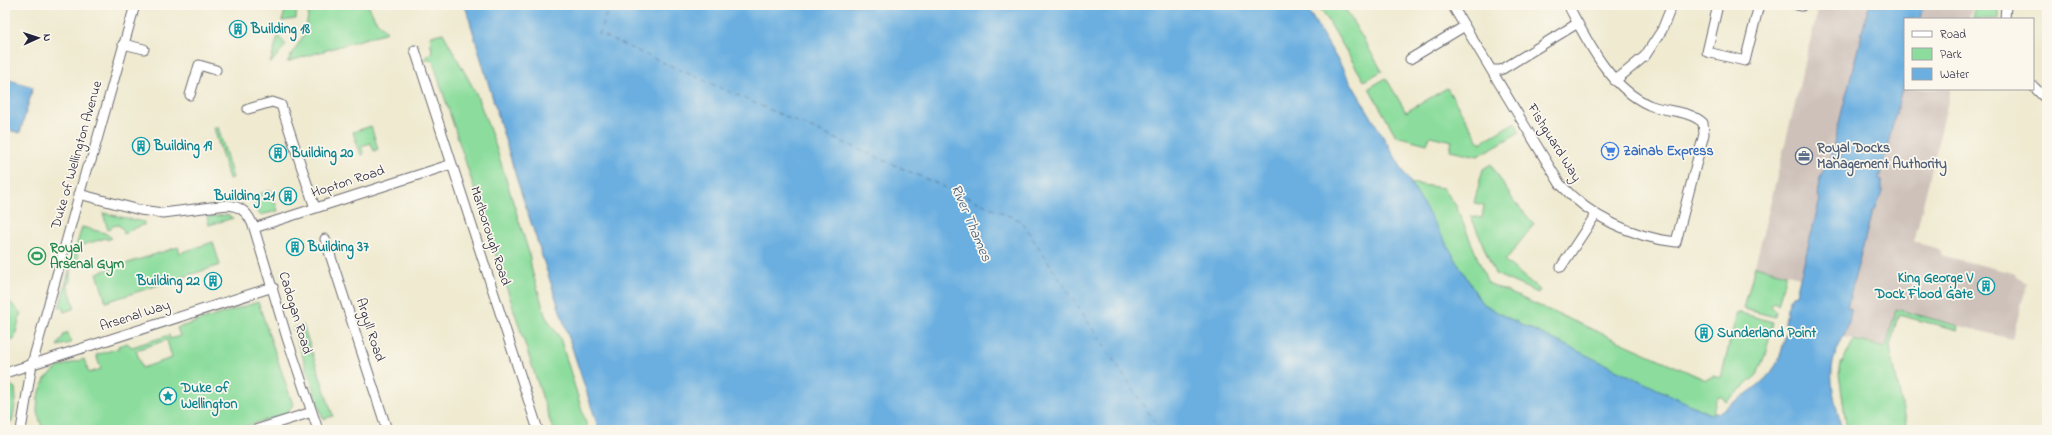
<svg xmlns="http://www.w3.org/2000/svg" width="2052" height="435" font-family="'Indie Flower',sans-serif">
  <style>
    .industrial { fill: #cec1ba }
    .green { fill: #8cdd9d; stroke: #57806c; fill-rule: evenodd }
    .water { fill: #6aafe0; stroke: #46688e }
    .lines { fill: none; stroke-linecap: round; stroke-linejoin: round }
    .ferry { stroke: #3f5a7d; stroke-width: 1; stroke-dasharray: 5 4; stroke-linecap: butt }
    .street-casing { stroke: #6a686f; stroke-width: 11 }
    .street { stroke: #fff; stroke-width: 9 }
    .labels { text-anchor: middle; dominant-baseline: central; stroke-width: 3.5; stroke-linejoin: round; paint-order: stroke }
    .culture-label { font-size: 14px; font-weight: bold; fill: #0d838f; stroke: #fbf7ec; text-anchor: start }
    .street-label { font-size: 14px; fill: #22223b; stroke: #fbf7ec }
    .service-label { font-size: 14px; font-weight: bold; fill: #4e5e75; stroke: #fbf7ec; text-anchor: start }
    .shop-label { font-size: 14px; font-weight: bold; fill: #366cbe; stroke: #fbf7ec; text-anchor: start }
    .leisure-label { font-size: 14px; font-weight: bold; fill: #27864d; stroke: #fbf7ec; text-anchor: start }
    .water-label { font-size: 15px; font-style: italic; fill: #3f5a7d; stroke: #fbf7ec }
  </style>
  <rect width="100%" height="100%" fill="#fbf7ec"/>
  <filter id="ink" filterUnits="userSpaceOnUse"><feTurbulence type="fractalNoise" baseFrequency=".025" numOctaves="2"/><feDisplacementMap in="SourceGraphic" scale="8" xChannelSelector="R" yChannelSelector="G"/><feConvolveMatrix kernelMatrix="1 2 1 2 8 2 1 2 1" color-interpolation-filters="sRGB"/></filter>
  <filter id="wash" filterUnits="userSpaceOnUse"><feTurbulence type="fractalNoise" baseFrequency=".012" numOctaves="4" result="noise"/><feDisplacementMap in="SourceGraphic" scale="16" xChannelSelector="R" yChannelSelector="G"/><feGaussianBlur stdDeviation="0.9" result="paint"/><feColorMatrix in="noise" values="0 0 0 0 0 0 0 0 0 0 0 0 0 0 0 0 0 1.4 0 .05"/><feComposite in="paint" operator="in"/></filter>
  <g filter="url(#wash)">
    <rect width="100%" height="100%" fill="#efead0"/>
    <path class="industrial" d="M1819,5h50l-41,161 -9,15 -2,15 3,2 -20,79 -45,-11z
      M1923,5h50l-4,14h-49z
      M1905,77v12h46l-37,153 25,7 5,7 69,17 14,11 -15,55 -116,-29 -10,37 -42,-10 7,-20v-4l-4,-6 25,-96h2l8,-19v-12l-3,-1z"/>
    <path class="green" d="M287,5h10l-1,14 -14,2z
      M310,5h58l7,14 12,13 -100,30 18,-29z
      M1305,5l104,178 34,5 13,18 32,77 218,97 7,-4 8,2 16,-66 36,10 -8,33 -8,20 -31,27 -5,-6 -5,4 -3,13h5l15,17h-212z
      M1319,5h24l39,66 -18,10z
      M1976,5h23v14h-26z
      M443,33l33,60 19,51 34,109 3,18 14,46 14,21 28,92h-35l-121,-371 -8,2v-2l8,-6 -2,-17z
      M278,36l8,9 -16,19z
      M1386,78l20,34 41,-24 33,55 35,-21 5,10 -42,24 -28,-6 2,-9 -22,-5 -3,8 -31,-8 -27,-48z
      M371,126l7,23 -4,2 -3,-8 -10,3 3,8 -3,1 -8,-23z
      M218,127l15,51 -4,1 -15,-51z
      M1491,164l22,36 21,24 -29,37 35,29 -2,3 -43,-19 -24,-58 11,2 2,-13 -10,-2 9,-34z
      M271,190l7,21 -18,4 -9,-14 2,-5z
      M103,213l41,9v3l-17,6v2l-3,1 -1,-5 -5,-4 -5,1 -5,4z
      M227,215l6,3 -24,7 -2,-8z
      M82,227l23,6 7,5 -5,2 -1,-2 -30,9z
      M213,242l7,23 -114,37 -9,-29 81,-26 2,6z
      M75,250l4,9 -6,4 -3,8v11l-3,1 8,25 -11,4 -2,-5 -3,1z
      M1755,266l31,8 -8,31 -4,-3 -3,4 5,5 -1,6 -31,-8z
      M9,301l12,12 -7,27 -9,-2v-21z
      M258,302l35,103 -7,9 -53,16h-190l-6,-18 1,-15 7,-18 14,-12 25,-8 5,14 12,-4 -5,-14 23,-7 -1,-2 9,-3 5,4 37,-12 1,4 10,-3 -3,-8zM167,340l5,18 -30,10 -6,-18z
      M1896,309l63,17 -1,4 -60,-15 -8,32 17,83h-60l-8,-56 2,-10 13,-24 32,7z
      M303,325l30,91 -10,3 -30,-91z
      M65,333h3l3,10 -14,3z
      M5,385l7,1 3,2 1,12 -4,22 -7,-2 5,-25 -5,-2z"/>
    <path class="water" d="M465,5h840l176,297 21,13 208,99 8,-1c19,-14 46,-27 58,-48 6,-11 8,-25 11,-38l-2,-3 2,-16 5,-13 4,-1 24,-95 -3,-3 2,-15 6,-15h3l41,-161h54l-3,14h-15v58l-26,102 3,1v12l-7,18 -3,2 -25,95 4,1c0,23 -17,39 -19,61 -2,20 6,42 10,61h-1243l-82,-250z
      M6,79l27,8 -13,46 -15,-4z"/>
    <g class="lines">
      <path class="ferry" d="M607,5l1,5 -9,24 422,187 139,209"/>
    </g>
  </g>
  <g filter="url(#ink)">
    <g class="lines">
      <defs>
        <path id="street" d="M1452,5l108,179c30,33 72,53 116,58l28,-108 -1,-11c-13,-13 -37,-11 -54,-18 -40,-18 -61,-63 -81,-100
          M1718,5l-11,47 38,9 14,-56
          M1797,5l5,1
          M2005,19l1,-14
          M123,44l21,5
          M415,50l123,380
          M1410,59l55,-33
          M1493,70h8l77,-47
          M1615,81l30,-25 17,-26 10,-25
          M2033,86l14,14
          M190,95l9,-30 17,5
          M248,109l24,-7 9,3 34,103
          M79,194l61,16 23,3 64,-8c15,1 22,9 27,23l33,110 31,92
          M254,228l198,-64
          M325,239l62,191
          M1561,267l35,-53
          M5,373l268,-86
          M21,430l11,-66 55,-197 4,-6 44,-156
          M255,430l57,-18"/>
      </defs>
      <use href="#street" class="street-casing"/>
      <use href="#street" class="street"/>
    </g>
  </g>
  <defs>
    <symbol id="building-ring" viewBox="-11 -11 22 22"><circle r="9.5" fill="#fbf7ec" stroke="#0f9aa8" stroke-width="1.5"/><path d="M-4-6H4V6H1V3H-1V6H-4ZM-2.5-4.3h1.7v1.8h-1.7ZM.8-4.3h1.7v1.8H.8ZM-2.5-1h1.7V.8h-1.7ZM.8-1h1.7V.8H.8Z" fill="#0f9aa8"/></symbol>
    <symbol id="supermarket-ring" viewBox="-11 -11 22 22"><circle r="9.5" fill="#fbf7ec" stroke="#3f7fe0" stroke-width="1.5"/><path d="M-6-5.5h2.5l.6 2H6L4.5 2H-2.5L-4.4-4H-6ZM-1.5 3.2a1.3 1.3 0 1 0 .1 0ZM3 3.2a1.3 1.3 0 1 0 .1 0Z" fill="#3f7fe0"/></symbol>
    <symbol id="office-ring" viewBox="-11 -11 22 22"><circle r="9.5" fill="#fbf7ec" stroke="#5c6f8a" stroke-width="1.5"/><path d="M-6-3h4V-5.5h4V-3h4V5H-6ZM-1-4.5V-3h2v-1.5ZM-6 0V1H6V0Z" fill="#5c6f8a"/></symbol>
    <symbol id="stadium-ring" viewBox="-11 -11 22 22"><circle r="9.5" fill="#fbf7ec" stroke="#2e9e5b" stroke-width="1.5"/><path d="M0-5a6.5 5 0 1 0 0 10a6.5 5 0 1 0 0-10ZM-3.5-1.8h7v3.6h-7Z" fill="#2e9e5b"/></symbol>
    <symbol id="sight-ring" viewBox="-11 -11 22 22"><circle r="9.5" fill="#fbf7ec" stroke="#0f9aa8" stroke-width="1.5"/><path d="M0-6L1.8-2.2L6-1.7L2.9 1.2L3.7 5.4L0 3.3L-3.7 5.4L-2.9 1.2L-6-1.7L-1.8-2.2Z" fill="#0f9aa8"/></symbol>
  </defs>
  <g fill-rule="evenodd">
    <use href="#building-ring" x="228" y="19" width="20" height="20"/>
    <use href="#building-ring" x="131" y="136" width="20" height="20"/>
    <use href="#supermarket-ring" x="1600" y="141" width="20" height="20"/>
    <use href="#building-ring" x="268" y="143" width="20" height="20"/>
    <use href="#office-ring" x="1794" y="146" width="20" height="20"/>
    <use href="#building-ring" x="278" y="186" width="20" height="20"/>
    <use href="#building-ring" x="285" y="237" width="20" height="20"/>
    <use href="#stadium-ring" x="27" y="246" width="20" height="20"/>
    <use href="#building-ring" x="203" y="271" width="20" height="20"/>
    <use href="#building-ring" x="1976" y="276" width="20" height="20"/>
    <use href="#building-ring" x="1694" y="323" width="20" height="20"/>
    <use href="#sight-ring" x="158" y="386" width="20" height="20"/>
  </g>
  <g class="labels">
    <g class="culture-label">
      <text x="251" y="29">Building 18</text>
      <text x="154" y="146">Building 19</text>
      <text x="291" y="153">Building 20</text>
      <text x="275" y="196" text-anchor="end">Building 21</text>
      <text x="308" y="247">Building 37</text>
      <text x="1973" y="278" text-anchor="end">King George V<tspan x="1973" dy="16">Dock Flood Gate</tspan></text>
      <text x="200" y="281" text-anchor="end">Building 22</text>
      <text x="1717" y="333">Sunderland Point</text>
      <text x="181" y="388">Duke of<tspan x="181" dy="16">Wellington</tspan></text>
    </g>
    <g class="street-label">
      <text transform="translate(1554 143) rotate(58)">Fishguard Way</text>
      <text transform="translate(77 155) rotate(-74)">Duke of Wellington Avenue</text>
      <text transform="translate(348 182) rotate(-18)">Hopton Road</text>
      <text transform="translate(490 236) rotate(72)">Marlborough Road</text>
      <text transform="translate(295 313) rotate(73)">Cadogan Road</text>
      <text transform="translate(135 316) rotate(-18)">Arsenal Way</text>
      <text transform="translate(370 330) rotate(72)">Argyll Road</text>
    </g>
    <g class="service-label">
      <text x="1817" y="148">Royal Docks<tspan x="1817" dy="16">Management Authority</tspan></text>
    </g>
    <g class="shop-label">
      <text x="1623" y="151">Zainab Express</text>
    </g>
    <g class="leisure-label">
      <text x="50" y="248">Royal<tspan x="50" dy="16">Arsenal Gym</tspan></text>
    </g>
    <g class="water-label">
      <text transform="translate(971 223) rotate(67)">River Thames</text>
    </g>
  </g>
  <rect width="2052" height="435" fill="none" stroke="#fbf7ec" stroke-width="20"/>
  <rect x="1904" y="18" width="130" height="72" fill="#fbf7ec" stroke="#a4a2a5"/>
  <rect x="1912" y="31" width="20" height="6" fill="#ffffff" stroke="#a4a2a5"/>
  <text x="1940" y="38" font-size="12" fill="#22223b">Road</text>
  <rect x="1912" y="48" width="20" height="12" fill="#8cdd9d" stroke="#a4a2a5"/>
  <text x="1940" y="58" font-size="12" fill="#22223b">Park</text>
  <rect x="1912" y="68" width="20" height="12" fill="#6aafe0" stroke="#a4a2a5"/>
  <text x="1940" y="78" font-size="12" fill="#22223b">Water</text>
  <g transform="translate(38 38) rotate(87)" stroke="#fbf7ec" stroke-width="3" paint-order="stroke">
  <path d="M0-3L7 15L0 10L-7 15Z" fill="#22223b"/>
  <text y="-6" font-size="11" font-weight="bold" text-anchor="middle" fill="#22223b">N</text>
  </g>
</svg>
